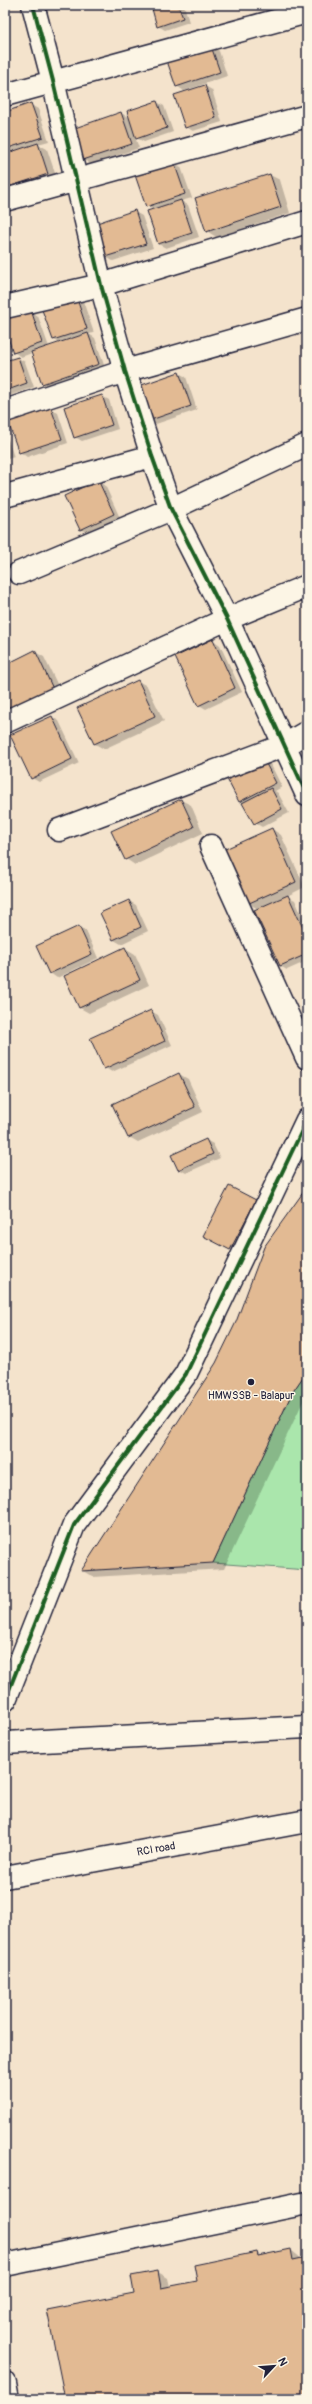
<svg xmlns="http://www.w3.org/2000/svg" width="312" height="2404" font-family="Pangolin,sans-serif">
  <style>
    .green { fill: #aae6ac; stroke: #668474 }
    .shadow { fill: #0003 }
    .building { fill: #e2ba93; stroke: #22223b }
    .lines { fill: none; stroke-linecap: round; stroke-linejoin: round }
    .minor-casing { stroke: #22223b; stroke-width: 25 }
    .major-casing { stroke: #22223b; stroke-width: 25 }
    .minor { stroke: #fcf5e5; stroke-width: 22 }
    .major { stroke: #fcf5e5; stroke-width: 22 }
    .cycleway-casing { stroke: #fcf5e5; stroke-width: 6 }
    .cycleway { stroke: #1b5e20; stroke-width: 4 }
    .poi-dot { fill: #22223b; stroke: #fcf5e5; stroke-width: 1.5 }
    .labels { text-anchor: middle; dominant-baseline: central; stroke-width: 3; stroke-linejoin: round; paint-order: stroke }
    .poi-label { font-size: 11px; fill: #22223b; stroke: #fcf5e5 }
    .street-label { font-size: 11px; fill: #22223b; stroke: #fcf5e5 }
  </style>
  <rect width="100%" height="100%" fill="#f4e3cc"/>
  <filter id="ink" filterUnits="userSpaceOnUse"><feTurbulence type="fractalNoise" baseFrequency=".025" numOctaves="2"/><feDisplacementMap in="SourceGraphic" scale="8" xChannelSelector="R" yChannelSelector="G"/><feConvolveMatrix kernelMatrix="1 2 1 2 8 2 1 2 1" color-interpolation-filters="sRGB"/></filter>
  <g filter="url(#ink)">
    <path class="green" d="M307,1371v199l-94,-7 79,-170z"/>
    <path class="shadow" d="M152,5h32l5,17 -24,8 -7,-4z
      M235,5h20l-13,4z
      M211,47l8,4 8,25 -43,15 -7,-5z
      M205,86l7,4 10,32 -29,9 -7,-4z
      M157,102l7,4 9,26 -29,10 -9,-5 4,11 -48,16 -7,-4 -11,-31 48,-16 9,5 -2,-7z
      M31,105l7,4 11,32 -11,3 9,5 10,30 -52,18v-42l4,-2 -4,-2v-38z
      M174,163l7,4 11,31 -11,3 7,4 11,32 -33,11 -8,-4 -4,-34 -7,-4z
      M270,175l10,5 10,33 -74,24 -9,-6z
      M135,212l7,4 11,32 -40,13 -7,-4z
      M76,297l7,4 11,32 -5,1 6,4 10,30 -55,19 -8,-4 -10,-30 -11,4 -7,-5 -9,-32 26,-9 7,5 11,31 11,-4 -6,-3z
      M18,358l7,4 9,25 -29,10v-35z
      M179,373l7,4 11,33 -44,15 -7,-4z
      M102,396l7,4 9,29 -36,12 -7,-4z
      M51,409l7,4 10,30 -41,14 -7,-5z
      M5,430l9,27 -9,3z
      M98,481l7,4 15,33 -32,15 -8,-4z
      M213,640l7,5 22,47 -36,17 -7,-4z
      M35,652l9,5 20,41 -59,8v-40z
      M138,681l9,5 17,35 -60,28 -9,-5 -17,-36z
      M52,717l7,4 20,42 -40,19 -7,-4z
      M264,761l7,4 11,22 -7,4 3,2 11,20 -27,14 -7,-4 -11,-19 -4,-3z
      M181,800l10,5 12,28 -68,32 -9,-6z
      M272,829l9,6 24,52 -18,9 8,4 12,27v34l-20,9 -7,-4 -22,-57 -10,-6z
      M129,901l7,4 12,26 -27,13 -7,-4 -13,-27z
      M79,927l7,4 12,27 -41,20 -7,-5z
      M125,948l10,6 14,31 -60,28 -9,-5z
      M151,1011l7,4 14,30 -60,27 -7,-4z
      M179,1074l9,5 15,33 -65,30 -9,-5z
      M206,1140l7,4 7,14 -34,15 -7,-4z
      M307,1189v204l-83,176 -131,8 -10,-6 134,-207z
      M256,1201l7,4 -25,48 -26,-14z
      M291,2250l11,9 5,-1v141h-241l69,-105 23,-22 10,6 2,9 28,-5 59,-29 4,3z"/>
    <path class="building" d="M151,5h27l5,13 -26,9z
      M211,46l9,26 -44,15 -9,-26z
      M205,85l11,33 -31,10 -11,-33z
      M157,101l10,27 -31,11 -9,-28z
      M31,103l12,34 -38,12v-37z
      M121,112l11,32 -49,16 -11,-31z
      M38,143l10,31 -43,14v-34z
      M174,162l11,32 -39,13 -11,-32z
      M270,174l11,33 -75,25 -11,-34z
      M181,200l11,33 -34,11 -11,-33z
      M135,210l11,34 -41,13 -11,-33z
      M76,296l11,33 -34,11 -12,-33z
      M31,310l11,33 -29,10 -8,-25v-9z
      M88,333l11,31 -57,20 -11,-32z
      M18,357l9,26 -22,8v-30z
      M179,372l12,34 -46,16 -12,-34z
      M102,395l10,30 -38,13 -10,-31z
      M51,408l11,31 -43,14 -11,-31z
      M98,480l16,34 -34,16 -16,-34z
      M213,639l22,49 -37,18 -23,-49z
      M35,650l20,43 -47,22 -3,-7v-43z
      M138,680l17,36 -61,28 -17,-36z
      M52,716l20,43 -41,20 -21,-44z
      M264,760l12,23 -37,19 -12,-23z
      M271,788l11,21 -28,15 -12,-21z
      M181,799l13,28 -69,33 -14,-29z
      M272,828l24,54 -49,22 -24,-54z
      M288,895l19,42v17l-27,12 -26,-56z
      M129,900l12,27 -28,13 -13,-27z
      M79,926l13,28 -43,20 -13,-28z
      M125,947l15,33 -61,28 -15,-32z
      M151,1010l14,31 -61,28 -14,-31z
      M179,1073l16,34 -67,31 -16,-34z
      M206,1139l7,15 -35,16 -7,-15z
      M229,1186l27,14 -26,50 -27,-14z
      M307,1187v184l-15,22 -79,170 -132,8 135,-208 20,-41 28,-75z
      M291,2249l2,11 14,-3v142h-242l-18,-89 87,-17 -3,-17 27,-5 3,17 36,-7 -3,-16 63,-13 1,4z"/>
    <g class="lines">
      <defs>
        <path id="minor" d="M33,5l20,76 48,204 24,86 27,85 19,53 56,110 80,176
          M5,95l299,-82
          M5,200l302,-84
          M5,307l96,-22 206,-63
          M5,411l120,-40 182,-52
          M5,496l147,-40
          M19,573l152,-64 136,-64
          M5,722l222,-103 80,-33
          M59,830l226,-85 22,-13
          M211,846l96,212
          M5,1700l69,-175 112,-151 121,-254
          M5,2265l302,-62
          M5,2383l3,16"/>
        <path id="major" d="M5,1743l302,-16
          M5,1877l302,-56"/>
      </defs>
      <use href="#minor" class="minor-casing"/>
      <use href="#major" class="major-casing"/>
      <use href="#minor" class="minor"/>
      <use href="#major" class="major"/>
      <defs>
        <path id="cycleway" d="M33,5l20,76 48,204 24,86 27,85 19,53 56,110 80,176
          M5,1700l69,-175 112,-151 121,-254"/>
      </defs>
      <use href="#cycleway" class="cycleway-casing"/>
      <use href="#cycleway" class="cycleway"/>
    </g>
  </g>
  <circle class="poi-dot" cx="251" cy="1382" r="4"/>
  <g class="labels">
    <g class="poi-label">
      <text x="251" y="1395">HMWSSB - Balapur</text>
    </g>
    <g class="street-label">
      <text transform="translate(156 1849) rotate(-10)">RCI road</text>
    </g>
  </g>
  <rect width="312" height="2404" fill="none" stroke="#fcf5e5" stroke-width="20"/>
  <rect x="10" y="10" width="292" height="2384" fill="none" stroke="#22223b" stroke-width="1.5" filter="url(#ink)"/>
  <g transform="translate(274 2366) rotate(64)" stroke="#fcf5e5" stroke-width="3" paint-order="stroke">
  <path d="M0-3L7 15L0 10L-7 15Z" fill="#22223b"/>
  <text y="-6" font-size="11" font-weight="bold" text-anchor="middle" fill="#22223b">N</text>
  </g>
</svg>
